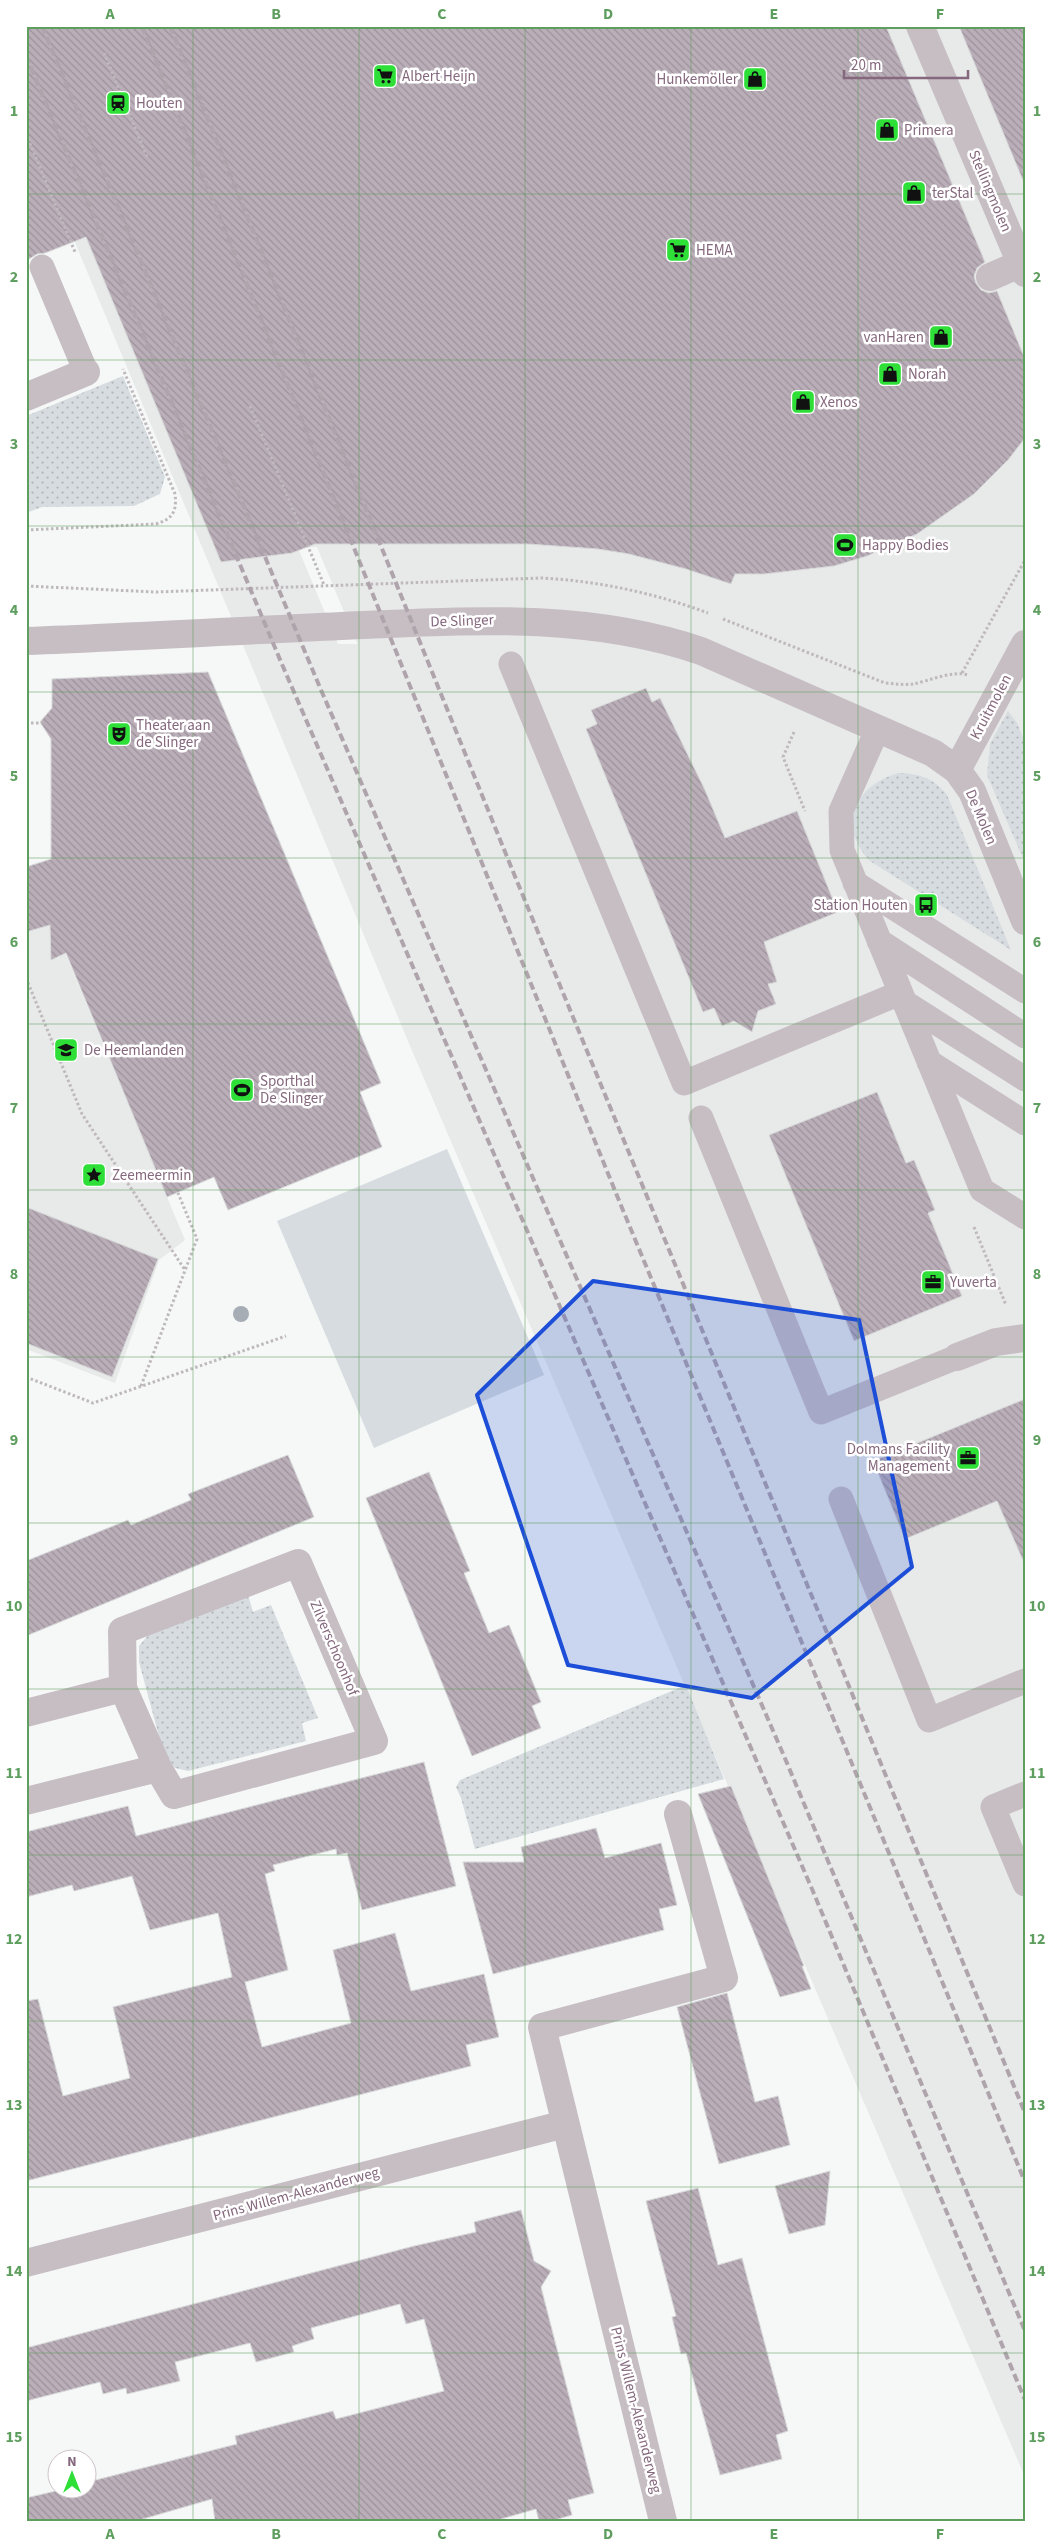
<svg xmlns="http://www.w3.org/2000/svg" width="1051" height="2547" font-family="'Source Sans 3',sans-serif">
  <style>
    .built { fill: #e8e9e9; fill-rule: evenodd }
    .grass { fill: url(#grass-dots) }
    .garden { fill: #d6dcdf }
    .building { fill: url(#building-back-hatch); stroke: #d7d9d9 }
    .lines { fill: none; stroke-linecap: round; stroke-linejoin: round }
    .path { stroke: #bfb9bd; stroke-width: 3; stroke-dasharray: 2.5 2.5; stroke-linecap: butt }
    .service { stroke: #c7bec4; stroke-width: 25 }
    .pedestrian { stroke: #c7bec4; stroke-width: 28 }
    .minor { stroke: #c7bec4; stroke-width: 28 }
    .tertiary { stroke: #c7bec4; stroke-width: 28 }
    .rail { stroke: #afa4ac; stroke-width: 4; stroke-dasharray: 8 4; stroke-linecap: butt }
    .tree { fill: #a6adb4 }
    .marked { fill: #1d4ed8; fill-opacity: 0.2; stroke: #1d4ed8; stroke-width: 4; stroke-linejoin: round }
    .grid { fill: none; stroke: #5e9e5e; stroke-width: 1; stroke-opacity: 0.55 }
    .labels { text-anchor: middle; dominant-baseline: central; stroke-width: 5; stroke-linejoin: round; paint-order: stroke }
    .poi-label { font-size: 15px; fill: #85687d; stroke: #fff; text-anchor: start }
    .street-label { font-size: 15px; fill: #85687d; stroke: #fff }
    .neatline { fill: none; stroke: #5e9e5e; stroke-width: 2 }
    .grid-label { font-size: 16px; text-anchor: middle; font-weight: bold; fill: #5e9e5e }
  </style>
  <defs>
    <pattern id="grass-dots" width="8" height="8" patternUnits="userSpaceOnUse" patternTransform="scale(1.25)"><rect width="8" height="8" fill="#d6dcdf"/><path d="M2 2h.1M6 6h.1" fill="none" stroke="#b3b6ba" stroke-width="1.8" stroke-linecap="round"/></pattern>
    <pattern id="building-back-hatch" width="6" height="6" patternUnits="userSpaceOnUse" patternTransform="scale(1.25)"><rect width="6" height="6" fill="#baaeb8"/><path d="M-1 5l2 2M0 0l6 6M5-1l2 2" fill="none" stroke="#9d919b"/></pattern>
  </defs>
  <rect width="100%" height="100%" fill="#f5f8f7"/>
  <path class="built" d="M26,26h999v2451l-612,-1424 -387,-928zM317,547l40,96v1h-19l-40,-96z
    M26,860l159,380 -26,20 -44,123 -89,-34z"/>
  <path class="grass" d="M123,376l42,101 -5,17 -26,12 -92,1 -16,6v-97z
    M1008,711l9,12 8,19v121l-38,-88 3,-31z
    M898,773c21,0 37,6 49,22l64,155 -141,-89c-34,-36 -15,-75 28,-88z
    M248,1595l5,17 18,-7 47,113 -16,5 4,18 -118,30 -13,-3 -11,-13 -25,-93v-16l10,-12z
    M686,1685l38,94 -249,70 -14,-51 -5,-11 4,-7z"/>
  <path class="garden" d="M447,1149l97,226 -170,73 -97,-227z"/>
  <path class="building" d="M26,26h860l99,236 -8,6 -3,8 2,7 5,7 8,3 8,-2 28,68v79l-17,22 -34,34 -57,40 -50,22 -33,10 -70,8h-29l-4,10 -45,-15 -57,-15 -31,-5 -70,-5h-213l-23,9 -71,9 -135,-325 -41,16 -8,1 -11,7z
    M959,26h66v157h-1z
    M208,672l173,411 -21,9 22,55 -154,63 -14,-33 -47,20 -101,-244 -15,7 -1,-35 -24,7v-65l25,-8v-120l-11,-17 12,-14v-29z
    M646,688l6,14 8,-4 45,92 20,48 72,-27 41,101 -74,30 13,40 -9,2 8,20 -18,7 -6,21 -18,-11 -12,5 -8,-18 -11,4 -117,-283 11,-5 -6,-14z
    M877,1092l29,71 8,-3 21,50 -7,3 34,83 -108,45 -85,-206z
    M26,1207l132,52 -46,118 -86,-34z
    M1025,1399v166l-28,-64 -92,38 -32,-78z
    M288,1455l26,62 -288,119v-75l102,-41 3,5 60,-25 -3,-6z
    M429,1472l41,99 -6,2 25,60 20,-8 32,77 -9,4 9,22 -69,28 -106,-258z
    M424,1762l32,124 -94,24 -15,-57 -10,2 -1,-6 -63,16 2,6 -10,3 23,96 -43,12 17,65 89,-24 -18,-73 62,-17 16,58 73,-17 15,63 -33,8 5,21 -445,115v-180l12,-2 25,97 67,-18 -17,-71 119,-30 -14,-64 -68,17 -18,-54 -58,15 -2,-6 -46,12v-65l102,-26 8,30z
    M731,1786l73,180h-2l9,23 -31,8 -82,-203z
    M596,1828l9,30 56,-15 16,62 -18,4 5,21 -171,44 -30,-112h61l-3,-15z
    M727,1993l28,109 23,-6 12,49 -71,19 -42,-157z
    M830,2171l-5,54 -36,9 -14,-48z
    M698,2188l20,77 24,-7 46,173 -12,4 6,24 -62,16 -34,-122 -5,1 -9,-37 4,-1 -30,-115z
    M521,2210l13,51 17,10 -10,16 53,206 -26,7 4,15 -21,6h-12l-3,-12 -42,12h-279l-3,-22 -76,22h-110v-23l34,-8h28v-8l149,-38 -2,-8 98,-25 3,8 108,-28 -20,-72 -18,5 -6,-20 -89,24 3,11 -22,7 2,6 -38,10 -6,-19 -75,19 5,19 -53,13 -1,-6 -23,6 -3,-12 -74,19v-53l388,-102 62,-14 -2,-10z"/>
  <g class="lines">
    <path class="path" d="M104,53l43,104
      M26,134l49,118
      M250,406l74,179
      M26,530l130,-6c17,-5 21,-13 19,-30l-52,-125
      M26,586l130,6 385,-14c58,3 113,15 167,35
      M723,619l162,64c10,1 19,2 28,1 16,-3 40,-14 55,-9
      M962,673l63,-113
      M26,723h16
      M794,732l-11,25 22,54
      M26,978l56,136 103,156
      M974,1227l32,78
      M26,1377l67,26 193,-67
      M141,1386l56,-147 -19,-46"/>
    <path class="service" d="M42,267l44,105
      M511,664l173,419 216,-90
      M878,728l-37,83 1,39 140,340 43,27
      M855,883l170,108
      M879,941l146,95
      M904,1002l121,77
      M929,1062l96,61
      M701,1118l120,294 136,-55
      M841,1499l88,221 96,-39
      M1025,1794l-32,13 32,77"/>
    <path class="pedestrian" d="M920,26l105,247
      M990,277l30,-13"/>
    <path class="minor" d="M26,397l60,-25
      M26,641c105,-4 210,-10 315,-15 122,-5 242,-15 360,25l232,102 24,17 68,-126
      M957,1357l39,-15 29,-4
      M26,1713l97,-25 35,80
      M26,1801l132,-33 16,27 200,-54 -76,-178 -176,68 1,57
      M26,2263l539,-139
      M663,2521l-121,-494 182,-49 -46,-164"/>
    <path class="tertiary" d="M957,770l15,21 53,130"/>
    <path class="rail" d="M42,26l279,664 463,1066 241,575
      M142,26l478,1177 405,979
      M170,26l344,848 511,1239
      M26,56l255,606 531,1227 213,511"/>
  </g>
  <circle class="tree" cx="241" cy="1314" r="8"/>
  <path class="marked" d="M593,1281l266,39 53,247 -160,131 -184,-33 -91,-270z"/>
  <path class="grid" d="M193,26v2495M359,26v2495M525,26v2495M691,26v2495M858,26v2495M26,194h999M26,360h999M26,526h999M26,692h999M26,858h999M26,1024h999M26,1190h999M26,1357h999M26,1523h999M26,1689h999M26,1855h999M26,2021h999M26,2187h999M26,2353h999"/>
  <defs>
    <symbol id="supermarket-square" viewBox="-11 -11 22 22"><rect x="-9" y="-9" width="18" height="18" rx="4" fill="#2edf38" stroke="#fff"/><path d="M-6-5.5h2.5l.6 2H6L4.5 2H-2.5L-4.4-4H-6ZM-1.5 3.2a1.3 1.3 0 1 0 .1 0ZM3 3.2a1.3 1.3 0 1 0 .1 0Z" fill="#111"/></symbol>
    <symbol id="shop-square" viewBox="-11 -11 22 22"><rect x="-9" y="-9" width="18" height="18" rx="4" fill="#2edf38" stroke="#fff"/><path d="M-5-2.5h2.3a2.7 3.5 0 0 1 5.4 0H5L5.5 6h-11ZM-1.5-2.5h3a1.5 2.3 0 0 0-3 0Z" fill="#111"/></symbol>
    <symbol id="station-square" viewBox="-11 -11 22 22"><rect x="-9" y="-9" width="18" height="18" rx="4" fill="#2edf38" stroke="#fff"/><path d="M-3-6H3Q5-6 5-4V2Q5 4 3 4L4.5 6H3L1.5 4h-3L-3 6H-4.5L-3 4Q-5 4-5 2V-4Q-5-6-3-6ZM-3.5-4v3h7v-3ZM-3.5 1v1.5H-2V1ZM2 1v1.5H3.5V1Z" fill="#111"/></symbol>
    <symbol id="stadium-square" viewBox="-11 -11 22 22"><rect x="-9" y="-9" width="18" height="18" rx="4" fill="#2edf38" stroke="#fff"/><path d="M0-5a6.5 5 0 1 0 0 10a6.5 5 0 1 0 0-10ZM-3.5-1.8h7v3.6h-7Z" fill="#111"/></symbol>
    <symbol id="theatre-square" viewBox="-11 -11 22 22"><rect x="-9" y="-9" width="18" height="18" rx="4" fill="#2edf38" stroke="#fff"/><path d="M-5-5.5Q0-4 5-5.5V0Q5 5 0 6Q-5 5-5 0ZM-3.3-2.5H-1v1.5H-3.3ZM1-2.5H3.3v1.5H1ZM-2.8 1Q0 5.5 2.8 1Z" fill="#111"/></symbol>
    <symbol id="bus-square" viewBox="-11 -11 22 22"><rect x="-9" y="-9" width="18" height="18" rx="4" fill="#2edf38" stroke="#fff"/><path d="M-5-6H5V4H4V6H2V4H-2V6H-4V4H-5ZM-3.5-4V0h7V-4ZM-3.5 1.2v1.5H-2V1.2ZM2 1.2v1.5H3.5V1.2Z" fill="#111"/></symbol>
    <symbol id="school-square" viewBox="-11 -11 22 22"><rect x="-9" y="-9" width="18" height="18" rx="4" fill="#2edf38" stroke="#fff"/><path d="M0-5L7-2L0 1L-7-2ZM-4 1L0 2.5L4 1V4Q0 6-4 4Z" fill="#111"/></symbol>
    <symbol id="sight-square" viewBox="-11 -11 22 22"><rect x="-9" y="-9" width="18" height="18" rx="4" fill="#2edf38" stroke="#fff"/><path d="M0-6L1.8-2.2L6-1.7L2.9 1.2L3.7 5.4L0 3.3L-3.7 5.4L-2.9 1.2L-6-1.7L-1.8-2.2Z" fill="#111"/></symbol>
    <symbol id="office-square" viewBox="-11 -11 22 22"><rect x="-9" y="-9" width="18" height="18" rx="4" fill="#2edf38" stroke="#fff"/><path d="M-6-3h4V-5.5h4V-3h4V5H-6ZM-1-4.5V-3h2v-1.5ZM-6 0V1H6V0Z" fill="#111"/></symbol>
  </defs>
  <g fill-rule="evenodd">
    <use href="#supermarket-square" x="371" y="62" width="28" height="28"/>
    <use href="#shop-square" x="741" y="65" width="28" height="28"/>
    <use href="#station-square" x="104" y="89" width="28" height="28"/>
    <use href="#shop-square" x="873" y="116" width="28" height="28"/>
    <use href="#shop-square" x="900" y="179" width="28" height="28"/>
    <use href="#supermarket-square" x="664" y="236" width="28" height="28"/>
    <use href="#shop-square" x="927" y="323" width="28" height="28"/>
    <use href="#shop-square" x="876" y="360" width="28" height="28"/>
    <use href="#shop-square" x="789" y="388" width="28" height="28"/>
    <use href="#stadium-square" x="831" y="531" width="28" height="28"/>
    <use href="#theatre-square" x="105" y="720" width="28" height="28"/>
    <use href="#bus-square" x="912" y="891" width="28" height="28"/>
    <use href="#school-square" x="52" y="1036" width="28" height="28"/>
    <use href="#stadium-square" x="228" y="1076" width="28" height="28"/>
    <use href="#sight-square" x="80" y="1161" width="28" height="28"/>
    <use href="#office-square" x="919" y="1268" width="28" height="28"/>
    <use href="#office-square" x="954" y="1444" width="28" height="28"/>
  </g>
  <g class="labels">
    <g class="poi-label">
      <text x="402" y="76">Albert Heijn</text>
      <text x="738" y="79" text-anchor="end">Hunkemöller</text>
      <text x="136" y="103">Houten</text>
      <text x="904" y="130">Primera</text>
      <text x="932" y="193">terStal</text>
      <text x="696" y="250">HEMA</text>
      <text x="924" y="337" text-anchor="end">vanHaren</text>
      <text x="908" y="374">Norah</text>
      <text x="820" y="402">Xenos</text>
      <text x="862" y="545">Happy Bodies</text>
      <text x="136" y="725">Theater aan<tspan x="136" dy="17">de Slinger</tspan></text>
      <text x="908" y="905" text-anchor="end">Station Houten</text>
      <text x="84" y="1050">De Heemlanden</text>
      <text x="260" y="1081">Sporthal<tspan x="260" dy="17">De Slinger</tspan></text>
      <text x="112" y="1175">Zeemeermin</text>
      <text x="950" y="1282">Yuverta</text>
      <text x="950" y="1449" text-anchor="end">Dolmans Facility<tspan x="950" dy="17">Management</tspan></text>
    </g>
    <g class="street-label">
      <text transform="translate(990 191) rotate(67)">Stellingmolen</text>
      <text transform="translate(462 621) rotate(-2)">De Slinger</text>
      <text transform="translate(991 707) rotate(-62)">Kruitmolen</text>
      <text transform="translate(981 817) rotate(67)">De Molen</text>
      <text transform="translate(334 1648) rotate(67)">Zilverschoonhof</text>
      <text transform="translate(296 2194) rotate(-15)">Prins Willem-Alexanderweg</text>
      <text transform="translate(636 2410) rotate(76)">Prins Willem-Alexanderweg</text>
    </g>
  </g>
  <rect width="1051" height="2547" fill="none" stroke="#ffffff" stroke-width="55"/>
  <g transform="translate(72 2474)"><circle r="24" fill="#ffffff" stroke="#cec3cb"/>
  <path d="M0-4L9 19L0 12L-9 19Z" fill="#2edf38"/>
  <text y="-8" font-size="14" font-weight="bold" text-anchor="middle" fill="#85687d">N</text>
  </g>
  <path d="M844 70v8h124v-8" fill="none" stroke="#85687d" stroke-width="2.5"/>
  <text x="851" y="70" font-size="15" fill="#85687d" stroke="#ffffff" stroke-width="4" paint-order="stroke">20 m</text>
  <rect x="28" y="28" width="996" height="2492" class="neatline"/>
  <g class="grid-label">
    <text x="110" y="19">A</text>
    <text x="276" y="19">B</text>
    <text x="442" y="19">C</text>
    <text x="608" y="19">D</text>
    <text x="774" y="19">E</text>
    <text x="940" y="19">F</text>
    <text x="14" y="116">1</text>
    <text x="1037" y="116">1</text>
    <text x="14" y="282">2</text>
    <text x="1037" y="282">2</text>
    <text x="14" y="449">3</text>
    <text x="1037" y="449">3</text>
    <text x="14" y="615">4</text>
    <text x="1037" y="615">4</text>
    <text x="14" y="781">5</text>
    <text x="1037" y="781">5</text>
    <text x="14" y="947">6</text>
    <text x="1037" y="947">6</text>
    <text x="14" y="1113">7</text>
    <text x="1037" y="1113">7</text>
    <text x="14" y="1279">8</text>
    <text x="1037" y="1279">8</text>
    <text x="14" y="1445">9</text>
    <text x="1037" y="1445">9</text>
    <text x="14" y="1611">10</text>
    <text x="1037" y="1611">10</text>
    <text x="14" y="1778">11</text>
    <text x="1037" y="1778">11</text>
    <text x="14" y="1944">12</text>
    <text x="1037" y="1944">12</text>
    <text x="14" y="2110">13</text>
    <text x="1037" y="2110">13</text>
    <text x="14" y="2276">14</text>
    <text x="1037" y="2276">14</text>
    <text x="14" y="2442">15</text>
    <text x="1037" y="2442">15</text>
    <text x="110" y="2539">A</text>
    <text x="276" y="2539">B</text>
    <text x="442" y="2539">C</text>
    <text x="608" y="2539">D</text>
    <text x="774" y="2539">E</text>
    <text x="940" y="2539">F</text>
  </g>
</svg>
